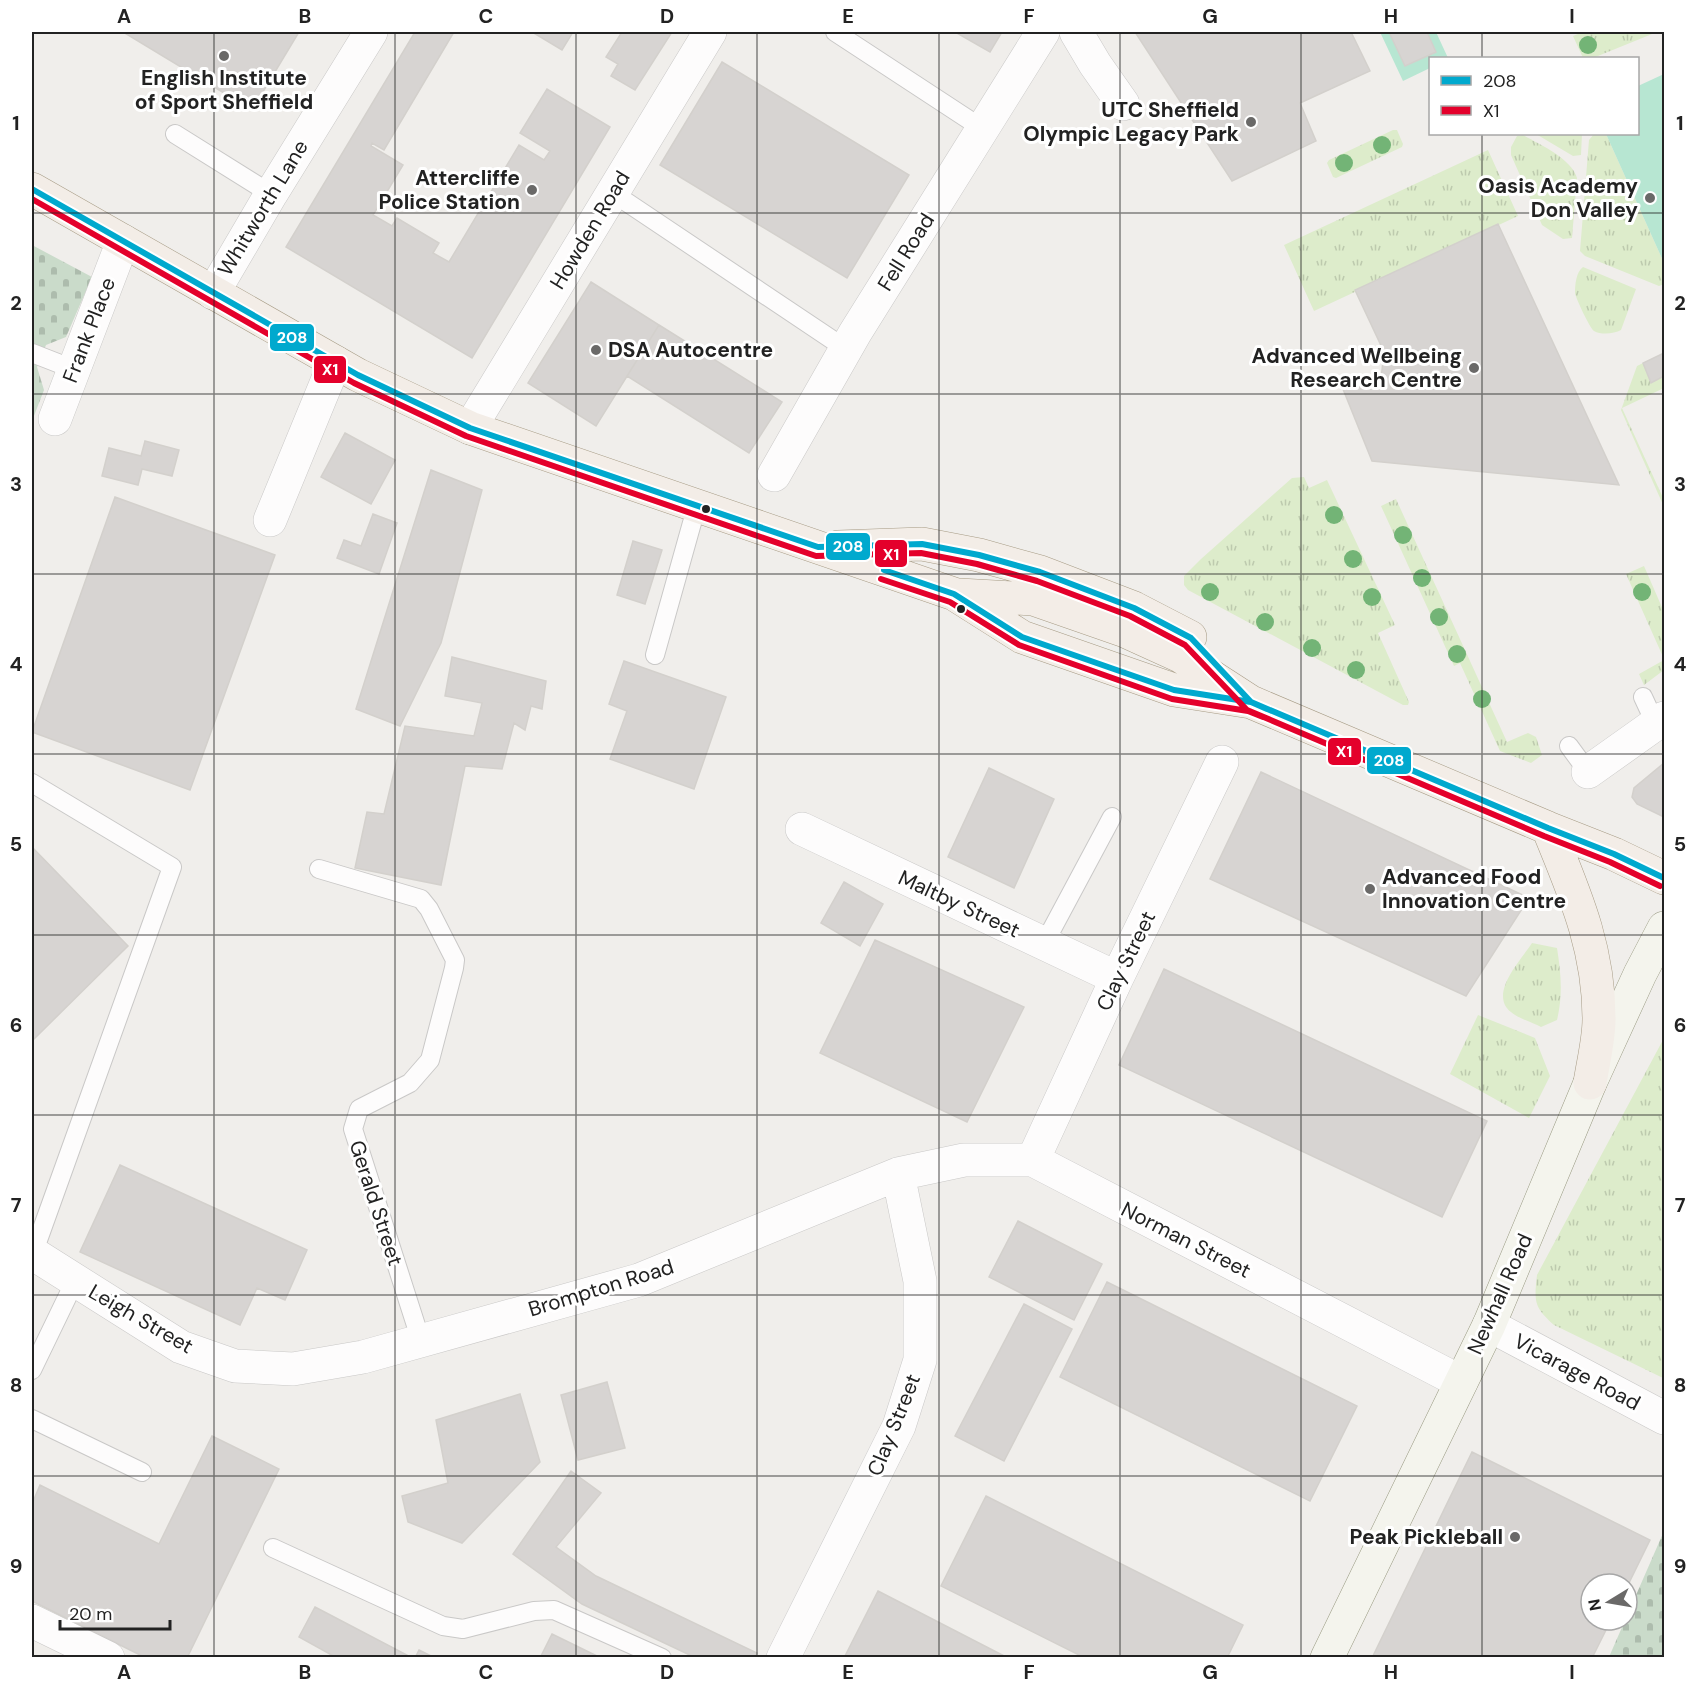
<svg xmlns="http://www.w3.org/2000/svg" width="1696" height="1689" font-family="'DM Sans',sans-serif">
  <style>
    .grass { fill: url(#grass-tufts) }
    .cemetery { fill: url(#cemetery-stones) }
    .pitch { fill: #b7e6d2 }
    .building { fill: #d7d4d2; stroke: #d3d0cc; stroke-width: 1.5 }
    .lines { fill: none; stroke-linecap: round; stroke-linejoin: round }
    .service-casing { stroke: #c9c8c7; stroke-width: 20 }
    .minor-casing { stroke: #c9c8c7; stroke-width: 34 }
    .secondary-casing { stroke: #999a82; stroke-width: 34 }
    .primary-casing { stroke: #a79c86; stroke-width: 34 }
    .service { stroke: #fdfcfc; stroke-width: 18 }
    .minor { stroke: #fdfcfc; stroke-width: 33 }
    .secondary { stroke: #f4f4ed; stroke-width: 33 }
    .primary { stroke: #f3ede7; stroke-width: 33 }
    .bus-1-casing { stroke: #fff; stroke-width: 10 }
    .bus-2-casing { stroke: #fff; stroke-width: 10 }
    .bus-1 { stroke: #00a9ce; stroke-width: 6 }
    .bus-2 { stroke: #e4002b; stroke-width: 6 }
    .tree { fill: #73b476 }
    .grid { fill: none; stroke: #222; stroke-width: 1.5; stroke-opacity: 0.55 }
    .poi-dot { fill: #6a6968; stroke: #fff; stroke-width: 2 }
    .bus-dot { fill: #222; stroke: #fff; stroke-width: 2 }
    .labels { text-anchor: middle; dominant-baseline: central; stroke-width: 6; stroke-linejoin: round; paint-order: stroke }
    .poi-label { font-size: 21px; font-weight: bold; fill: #222; stroke: #fff; text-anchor: end }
    .street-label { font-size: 21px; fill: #222; stroke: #fff }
    .line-badge { stroke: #fff; stroke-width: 2 }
    .badge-label { font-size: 16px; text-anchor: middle; font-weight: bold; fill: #fff }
    .neatline { fill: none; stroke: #222; stroke-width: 2 }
    .grid-label { font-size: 20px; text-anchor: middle; font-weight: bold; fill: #222 }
  </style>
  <defs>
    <pattern id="grass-tufts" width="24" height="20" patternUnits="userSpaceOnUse" patternTransform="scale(1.5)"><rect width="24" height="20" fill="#ddeccb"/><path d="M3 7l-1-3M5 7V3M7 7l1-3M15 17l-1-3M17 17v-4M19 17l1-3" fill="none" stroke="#bdcaae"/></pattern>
    <pattern id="cemetery-stones" width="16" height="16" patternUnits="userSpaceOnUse" patternTransform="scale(1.5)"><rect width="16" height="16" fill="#cadbca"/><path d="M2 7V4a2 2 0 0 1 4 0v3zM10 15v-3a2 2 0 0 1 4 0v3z" fill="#adbcad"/></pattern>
  </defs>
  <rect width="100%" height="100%" fill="#f0eeeb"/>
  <path class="grass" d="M1583,32h74l-64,26h-10l-10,-22z
    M1393,130h4l6,14 -1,3 -66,31 -3,-1 -6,-14 2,-3z
    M1536,134h46l-1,21 -8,1z
    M1594,134h12l58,129v21l-5,2 -74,-30 -5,-5 9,-111z
    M1523,135c17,10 48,23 54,43l-5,60 -9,1 -21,-14 -31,-70v-8l6,-11z
    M1488,150l30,66 -204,95 -30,-66z
    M1583,267l53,22 -15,41c-7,4 -20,5 -27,1 -4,-3 -18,-32 -19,-38 0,-8 1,-21 8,-26z
    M1643,363l8,20 13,-7v12l-42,20 42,92v7l-43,-97 16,-44z
    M1304,477l5,11 18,-8 68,145 -17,8 31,69 -1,3h-5l-215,-115 -4,-5v-9l17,-17 91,-81z
    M1396,499l111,243 21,-9 8,4 6,18 -11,8 -31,-12 -40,-88 -6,3 -73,-160z
    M1644,566l20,46v47l-38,-85z
    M1664,660v10l-20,15 -5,-11z
    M1532,943l25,5c4,25 6,47 0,72l-16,7c-9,-5 -22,-8 -30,-15 -23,-18 10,-52 21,-69z
    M1478,1015l57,23 15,38 -21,42 -79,-44z
    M1664,1038v340h-1l-109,-53c-20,-18 -20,-23 -17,-50z"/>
  <path class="cemetery" d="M32,245l60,32 -26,60 -20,8 -9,22 7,23 -12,31z
    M1664,1531v126h-55z"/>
  <path class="pitch" d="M1380,32h56l12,26h-18v10l-27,13z
    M1664,74v189l-58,-129h32v-48z"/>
  <path class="building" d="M123,32h176l-47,78z
    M415,32h39l-70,118 -12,-7 -1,3 32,19 -30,50 19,11 5,-8 42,25 -6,10 16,9 70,-117 25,15 6,-9 -30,-18 27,-44 63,38 -138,231 -186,-111z
    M532,32h41l-11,18z
    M622,32h50l-37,58 -24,-14 7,-12 -12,-7z
    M955,32h47l-12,20z
    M1135,32h216l19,39 -70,32 16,38 -84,40z
    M1389,32h38l9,20 -31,14z
    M722,62l187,113 -62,103 -187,-113z
    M1498,224l121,261 -247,-24 -31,-77 39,4 4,-36 -29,-62z
    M591,282l68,43 -63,101 -68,-43z
    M659,325l123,77 -33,51 -122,-77z
    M1664,353v23l-13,7 -8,-20z
    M345,433l50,27 -24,44 -50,-27z
    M145,441l34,9 -7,26 -30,-7 -4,16 -36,-9 7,-28 32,8z
    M431,470l51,20 -41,153 -41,83 -44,-17z
    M115,497l160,58 -85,235 -158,-58z
    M373,514l24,9 -18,51 -42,-16 7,-18 17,6z
    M633,541l29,9 -17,54 -28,-9z
    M452,657l94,24 -4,28 -11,-3 -6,24 -11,-7 -12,46 -37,-3 -24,119 -86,-17 12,-56 17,2 21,-88 69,10 8,-33 -37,-7z
    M624,661l102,36 -32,92 -84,-30 17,-48 -18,-7z
    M1664,763v54l-27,-13 -5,-7 2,-9z
    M989,768l65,31 -40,89 -66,-31z
    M1261,772l268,126 -63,98 -256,-117z
    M32,847l96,99 -96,95z
    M844,882l39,22 -23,42 -39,-23z
    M875,940l149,67 -57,115 -147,-69z
    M1164,969l323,152 -45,96 -323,-152z
    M120,1165l187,85 -22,50 -28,-12 -17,37 -160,-73z
    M1018,1221l84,43 -28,56 -85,-43z
    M1107,1282l250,124 -47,95 -250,-124z
    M1024,1304l48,25 -68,132 -49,-25z
    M607,1382l18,66 -47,12 -17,-65z
    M520,1394l20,68 -78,81 -54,-21 -6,-26 46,-13 -12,-63z
    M212,1436l67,33 -92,189h-41l-114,-57v-97l8,-19 119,59z
    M1472,1452l178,88 -23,47v-3h-36v36h20l-19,38h-220z
    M571,1471l30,22 -45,54 40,29 161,77 -3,5h-58l-114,-54 -69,-50z
    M986,1496l257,129 -16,33h-142l-144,-72z
    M878,1591l130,67h-164z
    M315,1607l92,48 -1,3h-69l-38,-21z
    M552,1634l49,24h-61z
    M419,1650l16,8h-20z"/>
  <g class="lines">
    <defs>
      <path id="service" d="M835,32l148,97
        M175,134l96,60
        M613,193l233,156
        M32,353l41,16
        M655,655l42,-150
        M1643,697l13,28
        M1569,746l19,26
        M32,783l140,84 -139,387
        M319,869l102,30 8,10 26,51 -1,8 -24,92 -20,23 -51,26 -6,20 68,212
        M1044,944l68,-127
        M32,1370l43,-89
        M32,1419l110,53
        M273,1548l170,78 20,3 71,-18 20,-1 108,48"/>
      <path id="minor" d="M1076,32l19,32 28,40
        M213,293l58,-99 100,-162
        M55,419l68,-178
        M470,428l240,-396
        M774,475l81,-142 188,-301
        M270,520l65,-158
        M1588,772l76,-54
        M802,829l315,149
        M1033,1160l84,-182 105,-216
        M32,1253l149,94 54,19 58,3 70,-12 276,-77 259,-106 66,-14h69l428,222
        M1489,1325l175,93
        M32,1621l76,37
        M783,1658l116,-232 21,-66v-79l-22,-107"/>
      <path id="secondary" d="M1327,1658l162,-333 101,-242 50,-109 24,-46"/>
      <path id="primary" d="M32,189l326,186 112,53 484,166 68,43 152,53 77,12
        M838,547l84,-3 57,11 61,17 94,36 56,29
        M959,595l74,4 92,32 55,25 71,46 297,126 66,26 50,24
        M1548,828c26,64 51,119 51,191 0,21 -6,44 -9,64"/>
    </defs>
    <use href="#service" class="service-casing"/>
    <use href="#minor" class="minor-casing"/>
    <use href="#secondary" class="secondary-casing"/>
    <use href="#primary" class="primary-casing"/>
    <use href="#service" class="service"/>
    <use href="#minor" class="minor"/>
    <use href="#secondary" class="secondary"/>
    <use href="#primary" class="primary"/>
    <defs>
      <path id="bus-1" d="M32,189l326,186 112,53 348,119 104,-3 57,11 61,17 94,36 57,30 60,64 297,126 66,26 50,24
        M884,570l70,24 68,43 152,53 77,12 16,7"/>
      <path id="bus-2" d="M32,199l322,184 112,53 350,120 105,-3 56,11 60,17 93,35 55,29 62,65 297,126 66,26 50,24
        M881,579l69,23 69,43 153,54 76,12 15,6"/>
    </defs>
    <use href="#bus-1" class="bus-1-casing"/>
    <use href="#bus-2" class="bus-2-casing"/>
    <use href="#bus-1" class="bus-1"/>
    <use href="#bus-2" class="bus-2"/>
  </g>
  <g class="tree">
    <circle cx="1588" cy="45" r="9"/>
    <circle cx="1382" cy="145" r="9"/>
    <circle cx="1344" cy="163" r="9"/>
    <circle cx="1334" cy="515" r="9"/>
    <circle cx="1403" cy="535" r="9"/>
    <circle cx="1353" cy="559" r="9"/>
    <circle cx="1422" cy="578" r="9"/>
    <circle cx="1210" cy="592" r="9"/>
    <circle cx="1642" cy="592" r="9"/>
    <circle cx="1372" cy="597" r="9"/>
    <circle cx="1439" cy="617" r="9"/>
    <circle cx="1265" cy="622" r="9"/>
    <circle cx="1312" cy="648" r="9"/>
    <circle cx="1457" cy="654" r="9"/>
    <circle cx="1356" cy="670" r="9"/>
    <circle cx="1482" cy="699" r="9"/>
  </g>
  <path class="grid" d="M214,32v1626M395,32v1626M576,32v1626M757,32v1626M939,32v1626M1120,32v1626M1301,32v1626M1482,32v26M1482,134v1524M32,213h1632M32,394h1632M32,574h1632M32,754h1632M32,935h1632M32,1115h1632M32,1295h1632M32,1476h1632"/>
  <g class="poi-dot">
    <circle cx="224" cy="56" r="6"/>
    <circle cx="1251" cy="122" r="6"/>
    <circle cx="532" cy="190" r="6"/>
    <circle cx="1650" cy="198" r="6"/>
    <circle cx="596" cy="350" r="6"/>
    <circle cx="1474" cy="368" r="6"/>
    <circle cx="1370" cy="889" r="6"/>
    <circle cx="1515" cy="1537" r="6"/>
  </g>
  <g class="bus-dot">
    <circle cx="706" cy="509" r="5"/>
    <circle cx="961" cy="609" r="5"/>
  </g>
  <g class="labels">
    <g class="poi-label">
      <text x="224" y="78" text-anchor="middle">English Institute<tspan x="224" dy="24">of Sport Sheffield</tspan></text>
      <text x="1239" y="110">UTC Sheffield<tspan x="1239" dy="24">Olympic Legacy Park</tspan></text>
      <text x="520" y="178">Attercliffe<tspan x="520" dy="24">Police Station</tspan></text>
      <text x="1638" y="186">Oasis Academy<tspan x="1638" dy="24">Don Valley</tspan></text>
      <text x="608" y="350" text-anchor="start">DSA Autocentre</text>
      <text x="1462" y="356">Advanced Wellbeing<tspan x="1462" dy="24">Research Centre</tspan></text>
      <text x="1382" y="877" text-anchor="start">Advanced Food<tspan x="1382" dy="24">Innovation Centre</tspan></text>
      <text x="1503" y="1537">Peak Pickleball</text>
    </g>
    <g class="street-label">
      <text transform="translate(263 208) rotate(-59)">Whitworth Lane</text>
      <text transform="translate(590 230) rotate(-59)">Howden Road</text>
      <text transform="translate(906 252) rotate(-58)">Fell Road</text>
      <text transform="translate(89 330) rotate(-69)">Frank Place</text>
      <text transform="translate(959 904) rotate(25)">Maltby Street</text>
      <text transform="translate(1126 961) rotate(-64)">Clay Street</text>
      <text transform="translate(376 1203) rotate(72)">Gerald Street</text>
      <text transform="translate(1186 1240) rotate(27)">Norman Street</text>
      <text transform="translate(601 1288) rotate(-17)">Brompton Road</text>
      <text transform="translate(1500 1294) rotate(-66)">Newhall Road</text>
      <text transform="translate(141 1319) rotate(30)">Leigh Street</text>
      <text transform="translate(1577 1372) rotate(28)">Vicarage Road</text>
      <text transform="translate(894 1425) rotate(-68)">Clay Street</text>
    </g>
  </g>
  <g class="line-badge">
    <rect x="269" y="323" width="46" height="29" rx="6" fill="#00a9ce"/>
    <rect x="313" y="355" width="34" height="29" rx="6" fill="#e4002b"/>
    <rect x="825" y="532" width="46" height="29" rx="6" fill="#00a9ce"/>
    <rect x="874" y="539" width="34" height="29" rx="6" fill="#e4002b"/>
    <rect x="1327" y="737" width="35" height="29" rx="6" fill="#e4002b"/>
    <rect x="1366" y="746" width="46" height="29" rx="6" fill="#00a9ce"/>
  </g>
  <g class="badge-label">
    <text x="292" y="343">208</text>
    <text x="330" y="375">X1</text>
    <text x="848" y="552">208</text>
    <text x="891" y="560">X1</text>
    <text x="1344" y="757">X1</text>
    <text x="1389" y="766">208</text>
  </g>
  <rect width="1696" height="1689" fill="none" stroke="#ffffff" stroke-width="66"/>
  <rect x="1429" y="57" width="210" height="78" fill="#ffffff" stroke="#a7a7a7" stroke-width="1.5"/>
  <rect x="1441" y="76" width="30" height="9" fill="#00a9ce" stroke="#a7a7a7" stroke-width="1.5"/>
  <text x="1483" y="87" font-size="18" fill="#222222">208</text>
  <rect x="1441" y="106" width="30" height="9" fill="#e4002b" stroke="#a7a7a7" stroke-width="1.5"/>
  <text x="1483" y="117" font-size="18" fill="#222222">X1</text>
  <g transform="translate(1609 1602) rotate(259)"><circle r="28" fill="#ffffff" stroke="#a7a7a7" stroke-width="1.5"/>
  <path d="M0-4.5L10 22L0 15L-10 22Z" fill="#6a6968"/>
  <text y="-9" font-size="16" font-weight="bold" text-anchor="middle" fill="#222222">N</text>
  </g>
  <path d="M60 1620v9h110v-9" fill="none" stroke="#222222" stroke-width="3"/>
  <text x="69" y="1620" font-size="18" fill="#222222" stroke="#ffffff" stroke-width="4.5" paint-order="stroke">20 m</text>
  <rect x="33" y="33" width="1630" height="1623" class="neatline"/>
  <g class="grid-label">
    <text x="124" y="23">A</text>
    <text x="305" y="23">B</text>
    <text x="486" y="23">C</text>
    <text x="667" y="23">D</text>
    <text x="848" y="23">E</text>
    <text x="1029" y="23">F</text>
    <text x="1210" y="23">G</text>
    <text x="1391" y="23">H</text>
    <text x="1572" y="23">I</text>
    <text x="16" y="130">1</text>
    <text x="1680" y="130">1</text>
    <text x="16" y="310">2</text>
    <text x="1680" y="310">2</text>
    <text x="16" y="491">3</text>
    <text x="1680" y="491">3</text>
    <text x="16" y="671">4</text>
    <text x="1680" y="671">4</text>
    <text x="16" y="851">5</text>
    <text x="1680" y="851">5</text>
    <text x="16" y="1032">6</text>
    <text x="1680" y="1032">6</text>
    <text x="16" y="1212">7</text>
    <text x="1680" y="1212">7</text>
    <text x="16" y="1392">8</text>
    <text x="1680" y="1392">8</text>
    <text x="16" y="1573">9</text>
    <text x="1680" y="1573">9</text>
    <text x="124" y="1679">A</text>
    <text x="305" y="1679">B</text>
    <text x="486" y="1679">C</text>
    <text x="667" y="1679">D</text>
    <text x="848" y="1679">E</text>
    <text x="1029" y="1679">F</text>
    <text x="1210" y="1679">G</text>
    <text x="1391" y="1679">H</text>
    <text x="1572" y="1679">I</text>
  </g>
</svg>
